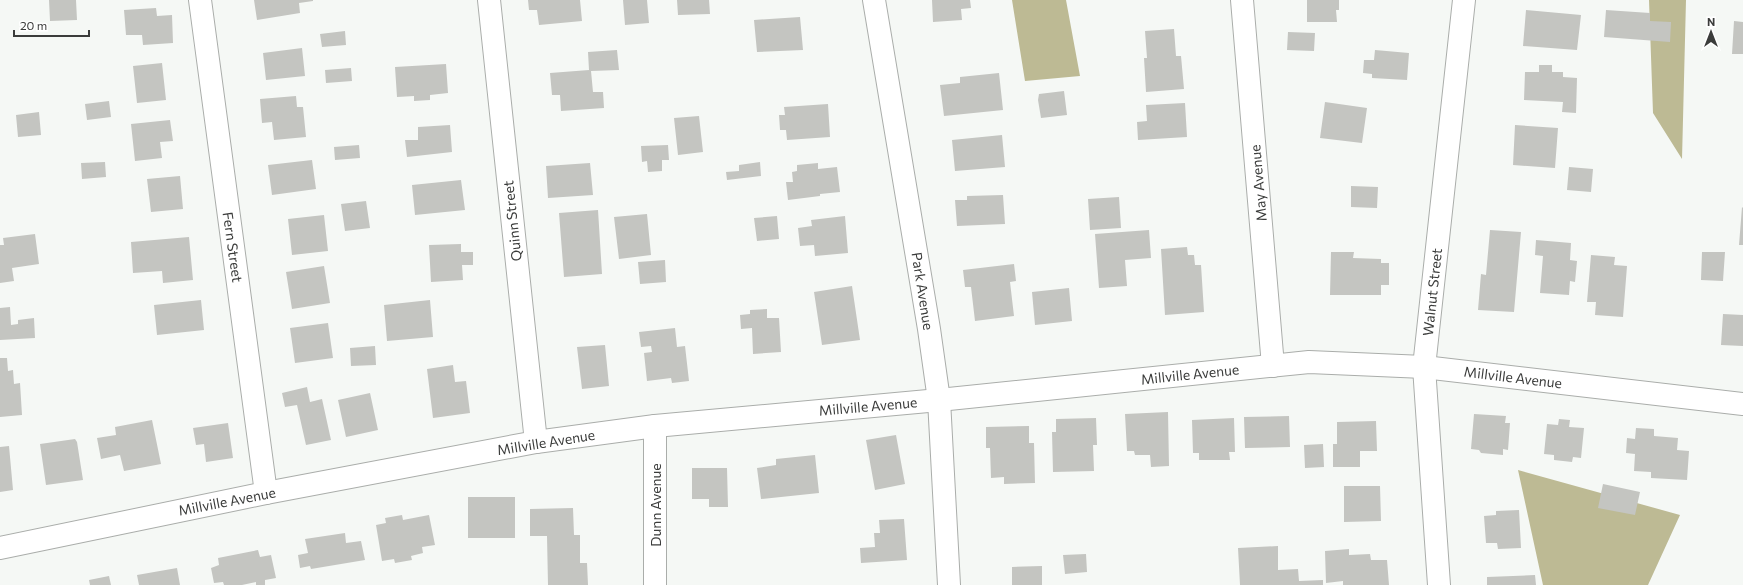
<svg xmlns="http://www.w3.org/2000/svg" width="1743" height="585" font-family="Commissioner,sans-serif">
  <style>
    .forest { fill: #bdba94 }
    .building { fill: #c4c5c1 }
    .lines { fill: none; stroke-linecap: round; stroke-linejoin: round }
    .minor-casing { stroke: #aaadaa; stroke-width: 24 }
    .tertiary-casing { stroke: #aaadaa; stroke-width: 24 }
    .minor { stroke: #fff; stroke-width: 22 }
    .tertiary { stroke: #fff; stroke-width: 22 }
    .labels { text-anchor: middle; dominant-baseline: central; stroke-width: 3; stroke-linejoin: round; paint-order: stroke }
    .street-label { font-size: 14px; fill: #3b3c3b; stroke: #fff }
  </style>
  <rect width="100%" height="100%" fill="#f5f8f5"/>
  <path class="forest" d="M1012,0h54l14,76 -55,5z
    M1649,0h37l-4,159 -29,-46z
    M1518,470l162,45 -32,70h-105z"/>
  <path class="building" d="M49,0h27l1,20 -27,1z
    M254,0h59v1l-14,2 1,10 -43,7z
    M528,0h52l2,21 -43,4 -2,-15h-8z
    M623,0h24l2,23 -24,2z
    M677,0h32l1,14 -32,1z
    M932,0h38l1,8 -10,1 1,11 -29,2z
    M1307,0h32v10h-3l1,12h-30z
    M156,8l1,8 15,-1 1,28 -30,2 -1,-10h-16l-2,-25z
    M1526,10l55,5 -4,35 -54,-4z
    M1606,10l44,3v8l21,1 -1,20 -66,-5z
    M800,17l3,33 -46,2 -3,-32z
    M1734,21l9,1v32h-11z
    M1174,29l2,27h5l3,33 -38,3 -2,-34h3l-2,-27z
    M345,31l1,14 -24,2 -2,-13z
    M1288,32l27,1 -1,18 -27,-1z
    M302,48l3,28 -39,4 -3,-27z
    M617,50l2,20 -28,1 2,21h10l1,16 -43,3 -1,-16h-8l-2,-22 39,-3 -1,-18z
    M1375,50l34,3 -2,27 -35,-2v-4l-9,-1 1,-13h10z
    M162,63l4,37 -29,3 -4,-37z
    M446,64l2,29 -18,2v5l-16,1v-5l-17,1 -2,-30z
    M1539,65h13v7h11v5l14,1 -1,35 -14,-1 1,-10 -39,-2 1,-28h14z
    M351,68l1,13 -26,2 -1,-13z
    M999,73l4,37 -59,6 -4,-31 20,-2v-6z
    M1064,91l3,24 -26,3 -3,-18 1,-6z
    M296,96l1,11h6l3,30 -32,3 -2,-18 -10,1 -2,-24z
    M109,101l2,16 -24,3 -2,-16z
    M1325,102l42,6 -5,35 -42,-5z
    M1185,103l2,34 -49,3 -1,-18 10,-1 -1,-16z
    M828,104l2,33 -43,3 -1,-10h-6l-1,-15h6l-1,-8z
    M39,112l2,23 -23,2 -2,-22z
    M699,116l4,36 -25,3 -4,-37z
    M170,120l3,21 -13,1 2,16 -27,3 -4,-37z
    M450,125l2,27 -45,5 -2,-17h13v-13z
    M1515,125l43,3 -3,40 -42,-3z
    M1002,135l3,32 -50,4 -3,-31z
    M359,145l1,13 -25,2 -1,-13z
    M668,145l1,15h-7v11l-14,1 -1,-11 -5,1 -1,-16z
    M312,160l4,29 -44,6 -4,-30z
    M105,162l1,15 -24,2 -1,-16z
    M760,162l1,14 -34,4 -1,-8 13,-1v-6z
    M590,163l3,32 -45,3 -2,-32z
    M818,163v6l19,-2 3,25 -20,2v2l-32,4 -2,-18h7l-1,-10 5,-1v-6z
    M1569,167l24,2 -2,23 -24,-2z
    M180,176l3,33 -32,3 -4,-33z
    M461,180l4,30 -50,5 -3,-30z
    M1351,186l27,1 -1,21 -26,-1z
    M1003,195l2,29 -48,2 -2,-26h12v-4z
    M1119,197l2,31 -31,2 -2,-31z
    M366,201l4,27 -25,3 -4,-27z
    M1742,207l1,1v37h-4z
    M598,210l4,64 -38,3 -5,-64z
    M647,214l4,41 -32,4 -5,-42z
    M324,215l4,36 -36,4 -4,-36z
    M777,216l2,23 -22,2 -3,-23z
    M845,216l3,37 -33,3 -1,-11 -14,1 -2,-18 14,-2 -1,-6z
    M1149,230l2,28 -26,2 2,26 -28,2 -4,-54z
    M1490,230l31,2 -7,80 -36,-2 3,-36 5,1z
    M35,234l4,30 -27,4 2,13 -14,2v-38h4l-1,-7z
    M189,237l4,43 -30,3 -1,-12 -29,2 -2,-31z
    M1536,240l35,3 -1,17 7,1 -2,21 -5,-1 -1,14 -29,-2 3,-37 -8,-1z
    M461,244v8h12v13h-11l1,15 -32,2 -2,-37z
    M1187,247l1,8h6l1,10h6l3,47 -39,3 -4,-66z
    M1331,252h23l-1,6 28,1v4h8v22h-8v10h-51z
    M1702,252h23l-2,29 -22,-1z
    M1591,255l24,2 -1,8 13,1 -4,51 -28,-2 1,-13h-9z
    M665,260l1,22 -26,2 -2,-22z
    M1014,264l2,17 -6,1 4,34 -39,5 -4,-34h-6l-2,-17z
    M324,266l6,37 -38,6 -6,-37z
    M852,286l8,54 -38,5 -8,-53z
    M1069,288l3,33 -37,4 -3,-33z
    M201,300l3,30 -47,5 -3,-30z
    M430,300l3,37 -46,4 -3,-36z
    M10,307l1,18 7,-1v-4l16,-2 1,20 -35,2v-32z
    M767,309v9h12l2,34 -28,2 -1,-26 -11,1 -1,-14 10,-1v-4z
    M1723,314l20,1v31l-22,-1z
    M328,323l5,35 -38,5 -5,-35z
    M675,328l2,19 8,-1 4,35 -17,2 -1,-5 -24,3 -3,-28 8,-1 -1,-6 -10,1 -2,-15z
    M605,345l4,41 -27,3 -5,-42z
    M375,346l1,19 -25,1 -1,-18z
    M0,358h7l1,13 5,-1 1,14 6,-1 2,32 -22,2z
    M453,365l2,17 11,-1 4,32 -37,5 -6,-49z
    M307,387l3,15 12,-3 9,41 -25,5 -9,-40 -12,2 -3,-14z
    M370,393l8,37 -32,7 -8,-37z
    M1168,412l1,54 -18,1 -1,-12h-15l-1,-4h-7l-2,-37z
    M1474,414l32,2 -1,7h5l-2,27 -5,-1v6l-22,-2 -2,-3 -8,-1z
    M1289,416l1,31 -45,1 -1,-31z
    M1096,418l1,27h-4l1,26 -41,1 -1,-40h4v-13z
    M1234,418l1,34h-6l1,8h-31v-7h-6l-1,-33z
    M1559,419l11,1 -1,7 15,1 -3,30 -8,-1 -1,5 -18,-2v-5l-10,-1 3,-30 11,1z
    M152,420l9,44 -37,7 -4,-16 -19,4 -4,-21 19,-3 -1,-8z
    M1376,421l1,30h-17v16h-27v-23h4v-22z
    M228,423l5,35 -27,4 -2,-18 -8,1 -3,-17z
    M1029,426v17h5l1,40 -31,1v-7l-13,1 -1,-30h-4v-21z
    M1636,428l18,1v7l24,2 -1,12 12,1 -2,29 -36,-2v-6l-17,-1 1,-17 -9,-1 1,-15 8,1z
    M896,435l9,49 -30,6 -9,-50z
    M75,439l2,3 6,38 -37,5 -6,-41z
    M1323,444l1,23 -19,1 -1,-23z
    M9,446l4,44 -13,2v-45z
    M815,455l4,38 -58,6 -4,-31 19,-3v-6z
    M692,468h35l1,39h-19v-8h-17z
    M1603,484l37,8 -5,23 -37,-7z
    M1344,486h36l1,35 -37,1z
    M468,497h47v41h-47z
    M573,508l1,27h6v28h7l1,22h-40l-1,-49h-17v-27z
    M1519,510l2,38 -23,1 -1,-6h-11l-2,-27 12,-1v-4z
    M402,515l1,5 26,-5 6,30 -13,2 1,6 -12,3 1,4 -17,3 -1,-4 -12,2 -6,-36 10,-2 -1,-5z
    M904,519l3,41 -46,3 -1,-15 15,-1 -1,-14h6l-1,-13z
    M345,533l1,10 15,-2 4,19 -54,9 -1,-3 -10,2 -2,-13 10,-2 -3,-14z
    M1278,546v24l20,-1 1,12 24,-1v5h-83l-2,-37z
    M1349,549v6l21,-1 1,6h16l2,25h-46v-4l-17,2 -1,-32z
    M258,550l2,7 11,-2 5,23 -11,2v5h-9v-3l-14,3h-18l-1,-3 -9,1 -3,-15 8,-3 -1,-7z
    M1086,554l1,18 -22,2 -2,-19z
    M1042,566v19h-30v-18z
    M177,568l3,17h-41l-2,-10z
    M1535,575l1,10h-49v-8z
    M109,576l2,9h-21l-1,-5z"/>
  <g class="lines">
    <defs>
      <path id="minor" d="M200,0l66,493
        M489,0l47,442
        M874,0l55,329 10,71 10,185
        M1242,0l31,366
        M655,585v-159
        M1439,585l-15,-218 40,-367"/>
      <path id="tertiary" d="M0,548l266,-55 270,-51 119,-16 284,-26 370,-38 115,5 319,37"/>
    </defs>
    <use href="#minor" class="minor-casing"/>
    <use href="#tertiary" class="tertiary-casing"/>
    <use href="#minor" class="minor"/>
    <use href="#tertiary" class="tertiary"/>
  </g>
  <g class="labels">
    <g class="street-label">
      <text transform="translate(1258 183) rotate(-95)">May Avenue</text>
      <text transform="translate(512 221) rotate(-96)">Quinn Street</text>
      <text transform="translate(233 247) rotate(82)">Fern Street</text>
      <text transform="translate(923 291) rotate(81)">Park Avenue</text>
      <text transform="translate(1432 292) rotate(-84)">Walnut Street</text>
      <text transform="translate(1190 374) rotate(-6)">Millville Avenue</text>
      <text transform="translate(1513 377) rotate(7)">Millville Avenue</text>
      <text transform="translate(868 406) rotate(-5)">Millville Avenue</text>
      <text transform="translate(546 442) rotate(-9)">Millville Avenue</text>
      <text transform="translate(227 501) rotate(-11)">Millville Avenue</text>
      <text transform="translate(655 505) rotate(-90)">Dunn Avenue</text>
    </g>
  </g>
  <g transform="translate(1711 32)" stroke="#ffffff" stroke-width="3" paint-order="stroke">
  <path d="M0-3L7 15L0 10L-7 15Z" fill="#3b3c3b"/>
  <text y="-6" font-size="11" font-weight="bold" text-anchor="middle" fill="#3b3c3b">N</text>
  </g>
  <path d="M14 30v6h75v-6" fill="none" stroke="#3b3c3b" stroke-width="2"/>
  <text x="20" y="30" font-size="12" fill="#3b3c3b" stroke="#ffffff" stroke-width="3" paint-order="stroke">20 m</text>
</svg>
